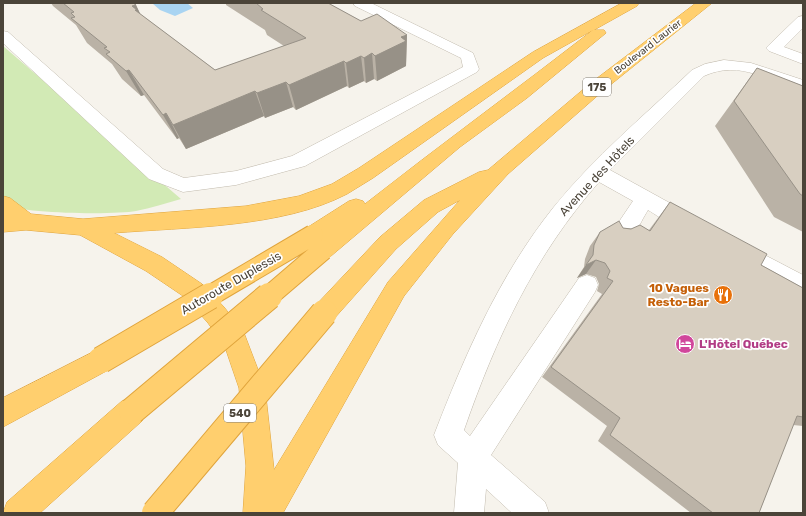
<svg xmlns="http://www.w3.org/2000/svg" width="806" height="516" font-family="Rubik,sans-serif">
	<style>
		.green { fill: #d2eab5 }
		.water { fill: #a9d4f2 }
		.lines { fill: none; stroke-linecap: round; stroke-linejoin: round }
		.minor-casing { stroke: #c2bbae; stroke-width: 1 }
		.highway-casing { stroke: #e0a43c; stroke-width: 1 }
		.minor { fill: #fff; fill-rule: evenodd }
		.highway { fill: #ffcf6e; fill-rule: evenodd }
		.highway-bridge-far1-casing { stroke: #e0a43c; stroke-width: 22; stroke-linecap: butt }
		.highway-bridge-casing { stroke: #e0a43c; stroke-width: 28; stroke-linecap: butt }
		.highway-bridge-far1 { stroke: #ffcf6e; stroke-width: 20 }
		.highway-bridge { stroke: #ffcf6e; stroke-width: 26 }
		.wall { fill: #bab2a6 }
		.shaded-wall { fill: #979187 }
		.building { fill: #d8cfc1; stroke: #979187 }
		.labels { text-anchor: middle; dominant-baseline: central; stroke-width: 3.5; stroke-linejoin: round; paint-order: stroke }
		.far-street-label { font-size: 10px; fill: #4b4439; stroke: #fff }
		.shield { fill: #fff; stroke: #817c74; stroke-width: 1 }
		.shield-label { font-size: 11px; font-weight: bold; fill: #4b4439 }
		.street-label { font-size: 12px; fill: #4b4439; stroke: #fff }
		.food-label { font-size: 12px; font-weight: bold; fill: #c56008; stroke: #fff; text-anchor: end }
		.hotel-label { font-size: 12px; font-weight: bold; fill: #b23c85; stroke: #fff; text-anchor: start }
	</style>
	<rect width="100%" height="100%" fill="#f6f3ec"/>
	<path class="green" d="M 3,46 L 181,199 C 166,203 151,208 136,211 C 115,215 20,214 3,204 Z"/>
	<path class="water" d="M 152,3 L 187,3 L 193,8 L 175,16 L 160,10 Z"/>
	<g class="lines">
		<g class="minor-casing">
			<path id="minor" d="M 353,3 L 371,3 L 473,53 L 479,69 L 477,72 L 305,166 L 236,185 L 183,192 L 149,179 L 3,43 L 3,31 L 8,32 L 163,169 L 184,178 L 236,171 L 292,156 L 463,67 L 461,58 L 355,6 Z
				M 803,16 L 803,28 L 784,47 L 803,54 L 803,64 L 769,51 L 766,48 L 769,45 L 798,17 Z
				M 724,60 L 751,63 L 797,78 L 803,80 L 803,91 C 768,82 741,59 704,76 L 610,170 L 697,218 L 700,224 L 697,230 C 681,235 662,218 648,210 C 639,224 632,247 613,241 L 610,235 L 633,201 L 599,182 C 534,256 496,338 464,430 L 470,436 L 579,278 L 587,275 L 595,278 L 598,285 L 595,292 L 491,455 L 545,502 L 549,513 L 512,513 L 486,489 L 484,513 L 454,513 L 458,463 L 438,445 L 434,435 C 465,355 499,276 553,208 C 594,157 645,115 692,70 L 705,64 Z
				M 736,240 L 803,275 L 803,296 L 728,255 L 725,249 L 728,243 Z"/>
		</g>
		<g class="highway-casing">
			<path id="highway" d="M 622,3 L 639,3 L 637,6 L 594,30 L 604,30 L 606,33 L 527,98 L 460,147 L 331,256 L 323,259 L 315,256 L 312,250 L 317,242 L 313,244 L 305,241 L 302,235 L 305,229 L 349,201 L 356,199 L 363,201 L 365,204 C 440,145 517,89 593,30 L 543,58 L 373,178 C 364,183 356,189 347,194 C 282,228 186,227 114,233 L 162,257 L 202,284 L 224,307 L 244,333 L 265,388 L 274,470 L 388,282 L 460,200 L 438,212 L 396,249 L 332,321 L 324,324 L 316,321 L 312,313 L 316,305 L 380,237 L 424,200 L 479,172 L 488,170 L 592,82 L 696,3 L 712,3 L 604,90 L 508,174 L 453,234 L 404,296 L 283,513 L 243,513 L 246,466 L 239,388 L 225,347 L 208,323 L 186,298 L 146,271 L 80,235 L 26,230 L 3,232 L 3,196 L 10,198 L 31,214 L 83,219 L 246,206 L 299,196 L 332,184 L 359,168 L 533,52 Z
				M 101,348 L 110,351 L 114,360 L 110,369 L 3,427 L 3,398 Z
				M 132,398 L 142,401 L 145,411 L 142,421 L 40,513 L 3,513 L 7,502 L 122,401 Z"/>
		</g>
		<use href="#minor" class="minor"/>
		<use href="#highway" class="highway"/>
		<g class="highway-bridge-far1-casing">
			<path id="highway-bridge-far1" d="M 208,297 L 313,235
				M 268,297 L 323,250"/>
		</g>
		<g class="highway-bridge-casing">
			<path id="highway-bridge" d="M 101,360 L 210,296
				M 132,411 L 269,296
				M 155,513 L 324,313"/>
		</g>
		<use href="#highway-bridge-far1" class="highway-bridge-far1"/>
		<use href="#highway-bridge" class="highway-bridge"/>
	</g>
	<path class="wall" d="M 51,3 L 133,3 L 136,5 L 140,14 L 215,70 L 284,46 L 267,35 L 265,30 L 226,5 L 226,3 L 328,3 L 361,21 L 407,35 L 406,66 L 377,81 L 374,79 L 366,83 L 364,81 L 349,88 L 347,86 L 296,110 L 293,107 L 265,118 L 264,116 L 186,149 L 179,138 L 177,139 L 144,95 L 141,96 L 122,79 L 112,64 L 87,43 L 76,25 L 53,6 Z
		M 757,68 L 803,86 L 803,232 L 774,217 L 715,126 Z
		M 670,202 L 761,265 L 803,288 L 803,426 L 793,425 L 759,513 L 691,513 L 598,441 L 607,426 L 542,377 L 602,294 L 597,291 L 599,284 L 596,277 L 586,274 L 577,278 L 584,267 L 585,259 L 590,246 L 600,232 L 623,228 L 649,230 Z"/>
	<path class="shaded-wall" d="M 136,5 L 148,30 L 132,6 Z
		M 407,35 L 406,66 L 377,81 L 375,56 L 401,37 Z
		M 372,53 L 374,79 L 366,83 L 364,58 Z
		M 361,56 L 364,81 L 349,88 L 346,63 Z
		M 344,61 L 347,86 L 296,110 L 289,85 Z
		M 129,70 L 144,95 L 141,96 L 126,71 Z
		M 286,82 L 293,107 L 265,118 L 257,93 Z
		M 255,91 L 264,116 L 186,149 L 173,125 Z
		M 166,113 L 179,138 L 177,139 L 163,115 Z
		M 596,260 L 586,274 L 577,278 L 586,265 Z"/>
	<path class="building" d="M 63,3 L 133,3 L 136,5 L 132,6 L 137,10 L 135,10 L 215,70 L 306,38 L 261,10 L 263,9 L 256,3 L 328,3 L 361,21 L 377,14 L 407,35 L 401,37 L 406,41 L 375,56 L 372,53 L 364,58 L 361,56 L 346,63 L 344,61 L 289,85 L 286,82 L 257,93 L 255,91 L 173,125 L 166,113 L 163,115 L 129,70 L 126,71 L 106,54 L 110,52 L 104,48 L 107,47 L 71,18 L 75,17 L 71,13 L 74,12 Z
		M 757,68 L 803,86 L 803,196 L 800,194 L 734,101 Z
		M 670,202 L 767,254 L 761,265 L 803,288 L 803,417 L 797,416 L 759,513 L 713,513 L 610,435 L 620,418 L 551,367 L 613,281 L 607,278 L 610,271 L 605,263 L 596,260 L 586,265 L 593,255 L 594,245 L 600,232 L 619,221 L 623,228 L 631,229 L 640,225 L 650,231 Z"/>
	<defs>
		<g id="restaurant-disc" transform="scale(1)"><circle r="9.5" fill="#e8710a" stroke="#fff"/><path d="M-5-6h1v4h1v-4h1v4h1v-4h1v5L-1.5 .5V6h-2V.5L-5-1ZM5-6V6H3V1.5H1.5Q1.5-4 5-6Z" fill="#fff"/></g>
		<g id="hotel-disc" transform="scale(1)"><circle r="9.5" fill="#d1479c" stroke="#fff"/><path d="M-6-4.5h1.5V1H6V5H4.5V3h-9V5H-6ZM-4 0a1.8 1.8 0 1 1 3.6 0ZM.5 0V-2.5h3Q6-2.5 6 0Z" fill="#fff"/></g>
	</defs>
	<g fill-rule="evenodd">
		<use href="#restaurant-disc" x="723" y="295"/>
		<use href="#hotel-disc" x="685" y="344"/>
	</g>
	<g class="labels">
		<g class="far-street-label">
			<text transform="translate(648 47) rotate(-38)">Boulevard Laurier</text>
		</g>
		<g class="shield">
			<rect x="583" y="78" width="28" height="18" rx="3"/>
			<rect x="224" y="404" width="32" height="18" rx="3"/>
		</g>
		<g class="shield-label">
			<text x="597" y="87">175</text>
			<text x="240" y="413">540</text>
		</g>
		<g class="street-label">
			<text transform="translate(597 176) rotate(-47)">Avenue des Hôtels</text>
			<text transform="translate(231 283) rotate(-30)">Autoroute Duplessis</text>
		</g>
		<g class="food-label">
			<text x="709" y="288">10 Vagues<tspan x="709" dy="14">Resto-Bar</tspan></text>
		</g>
		<g class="hotel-label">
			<text x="699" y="344">L'Hôtel Québec</text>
		</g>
	</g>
	<rect width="806" height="516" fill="none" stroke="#4b4439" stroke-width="8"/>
</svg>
